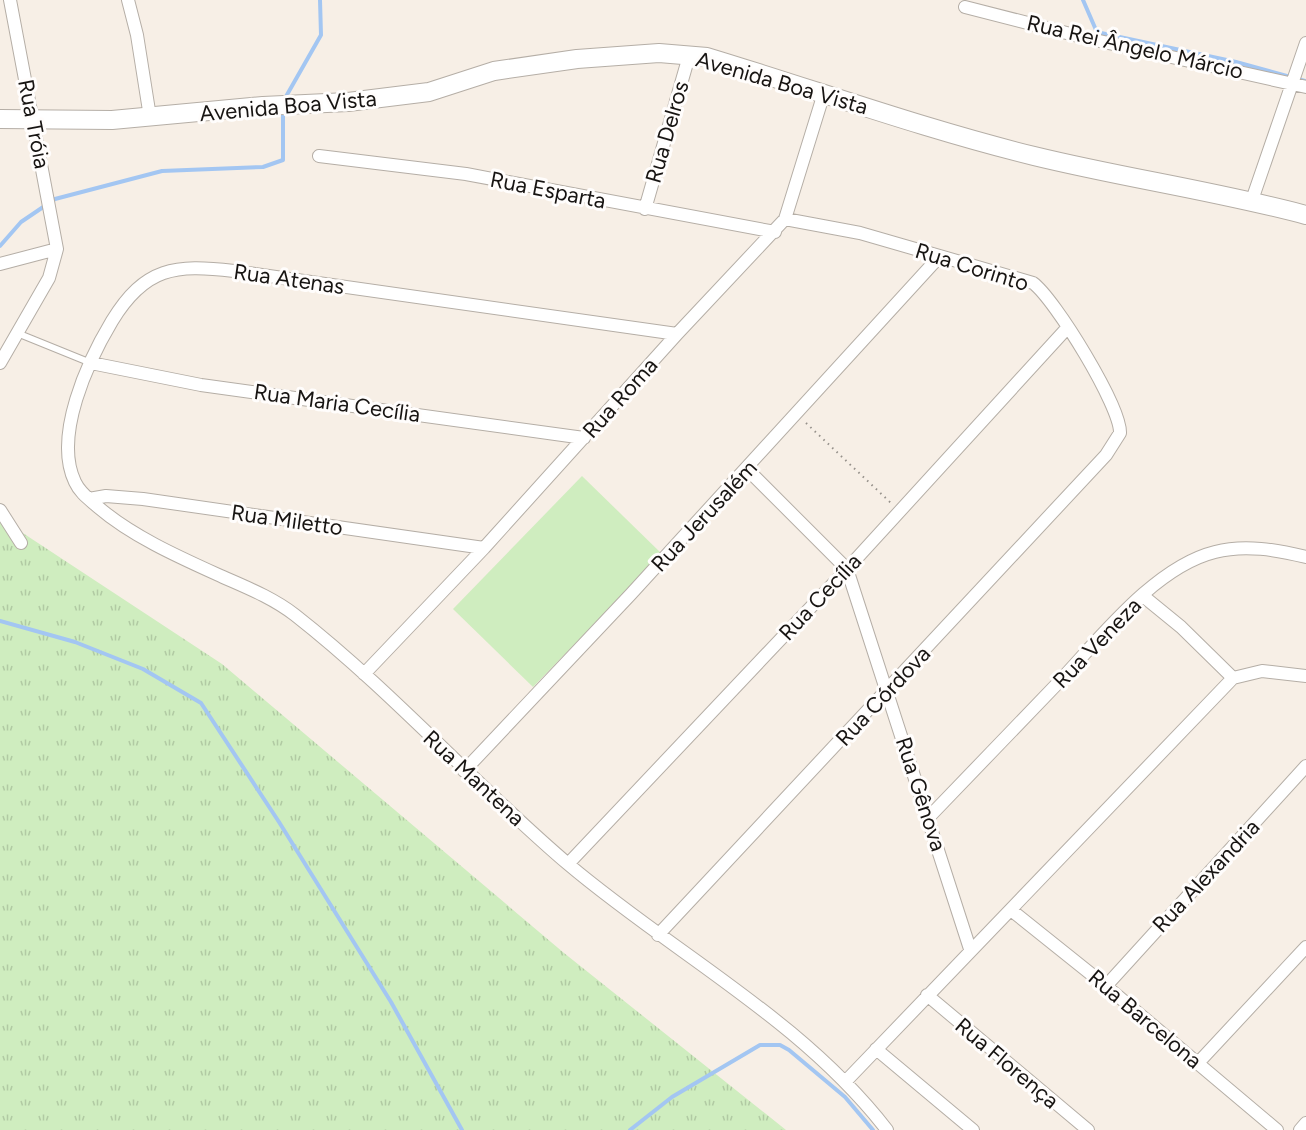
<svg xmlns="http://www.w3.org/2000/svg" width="1306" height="1130" font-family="Figtree,sans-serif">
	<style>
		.grass { fill: url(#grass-tufts) }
		.garden { fill: #cfedbf }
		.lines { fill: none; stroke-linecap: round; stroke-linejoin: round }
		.stream { stroke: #a3c6f2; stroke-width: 4 }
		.lane-casing { stroke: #b5aea6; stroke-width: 8 }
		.street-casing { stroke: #b5aea6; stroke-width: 14 }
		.secondary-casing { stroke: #b5aea6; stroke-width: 20 }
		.path { stroke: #95908a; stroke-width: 2; stroke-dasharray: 1.5 4.5; stroke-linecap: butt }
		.lane { stroke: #fff; stroke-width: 6 }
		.street { stroke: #fff; stroke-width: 12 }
		.secondary { stroke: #fff; stroke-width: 18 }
		.labels { text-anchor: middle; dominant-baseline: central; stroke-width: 6; stroke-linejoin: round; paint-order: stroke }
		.street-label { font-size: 22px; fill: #171412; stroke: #fffdfc }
	</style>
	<defs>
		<pattern id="grass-tufts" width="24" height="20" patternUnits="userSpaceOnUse" patternTransform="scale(1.5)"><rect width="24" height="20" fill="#cfedbf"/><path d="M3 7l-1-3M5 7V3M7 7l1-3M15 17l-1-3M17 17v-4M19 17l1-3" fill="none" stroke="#b1caa3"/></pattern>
	</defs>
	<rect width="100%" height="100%" fill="#f7efe6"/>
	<path class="grass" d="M 0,518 L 222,664 L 564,953 L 786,1130 L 0,1130 Z"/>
	<path class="garden" d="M 582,476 L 662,554 L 533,687 L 453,609 Z"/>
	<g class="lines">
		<path class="stream" d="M 1083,0 L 1096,30 L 1101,33 L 1236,62 L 1305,81
			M 284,100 L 321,35 L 320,0
			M 0,246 L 21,222 L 55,199 L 162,171 L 263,167 L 283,160 L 283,110
			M 0,621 L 75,642 L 143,669 L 201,703 L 279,822 L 391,1002 L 462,1130
			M 630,1130 L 672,1097 L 760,1045 L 780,1045 L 789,1050 L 845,1097 L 873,1130"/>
		<g class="lane-casing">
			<path id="lane" d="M 17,333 L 91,363"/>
		</g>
		<g class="street-casing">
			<path id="street" d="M 128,0 L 137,35 L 150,117
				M 965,7 L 1086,38 L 1306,87
				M 319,156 L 466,174 L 775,232
				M 1252,200 L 1306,43
				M 645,209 L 689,56
				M 0,264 L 57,249
				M 677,334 L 234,271 C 175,264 145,267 112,321 C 88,361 53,436 75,482 C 80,493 89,499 98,507 C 133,537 181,558 223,577 C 248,588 273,598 295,615 C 392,691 474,784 568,864 C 673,953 801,1019 887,1130
				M 0,363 L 49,278 L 57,249 L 10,0
				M 91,363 L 201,385 L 584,438
				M 747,469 L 847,569 L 970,949
				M 89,499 L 106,496 L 143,499 L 484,548
				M 0,510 L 21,543
				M 1143,596 L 1181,627 L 1233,678
				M 364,674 L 484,548 L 677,334 L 785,219 L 824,93
				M 464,771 L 631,594 L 939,257
				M 929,817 C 971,773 1014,729 1056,685 C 1098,641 1154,567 1215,552 C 1245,544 1277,550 1306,557
				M 568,864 L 847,569 L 1068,327
				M 1011,910 L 1106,986 L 1277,1130
				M 658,935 L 1106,455 L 1120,433 C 1121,407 1055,299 1033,283 L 860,233 L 785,219
				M 1106,986 L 1306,766
				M 927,995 L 1088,1130
				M 876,1049 L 973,1130
				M 1198,1063 L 1306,947
				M 846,1081 L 1233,678 L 1262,671 L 1306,676
				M 1300,1130 L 1306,1123"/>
		</g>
		<g class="secondary-casing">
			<path id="secondary" d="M 0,119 L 112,120 L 263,106 L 348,102 L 429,92 L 494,71 L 577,59 L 659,53 L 707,57 C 816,90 924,129 1034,156 C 1124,178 1216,191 1306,215"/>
		</g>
		<path class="path" d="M 806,423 L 891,503"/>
		<use href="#lane" class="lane"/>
		<use href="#street" class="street"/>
		<use href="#secondary" class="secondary"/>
	</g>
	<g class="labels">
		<g class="street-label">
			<text transform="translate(1135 47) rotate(13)">Rua Rei Ângelo Márcio</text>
			<text transform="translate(782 83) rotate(16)">Avenida Boa Vista</text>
			<text transform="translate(288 106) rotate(-5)">Avenida Boa Vista</text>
			<text transform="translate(34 124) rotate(79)">Rua Tróia</text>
			<text transform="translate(667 132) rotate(-74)">Rua Delros</text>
			<text transform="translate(548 190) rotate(11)">Rua Esparta</text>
			<text transform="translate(972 267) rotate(17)">Rua Corinto</text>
			<text transform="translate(289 279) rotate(8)">Rua Atenas</text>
			<text transform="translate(620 398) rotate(-48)">Rua Roma</text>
			<text transform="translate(337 403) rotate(8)">Rua Maria Cecília</text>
			<text transform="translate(704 516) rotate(-47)">Rua Jerusalém</text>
			<text transform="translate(287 520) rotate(8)">Rua Miletto</text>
			<text transform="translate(820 597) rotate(-47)">Rua Cecília</text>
			<text transform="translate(1097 643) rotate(-46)">Rua Veneza</text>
			<text transform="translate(883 696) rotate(-47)">Rua Córdova</text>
			<text transform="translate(474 778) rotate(43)">Rua Mantena</text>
			<text transform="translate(921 794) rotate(72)">Rua Gênova</text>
			<text transform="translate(1206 876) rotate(-47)">Rua Alexandria</text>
			<text transform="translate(1145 1019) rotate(40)">Rua Barcelona</text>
			<text transform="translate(1007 1063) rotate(40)">Rua Florença</text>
		</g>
	</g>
</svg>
